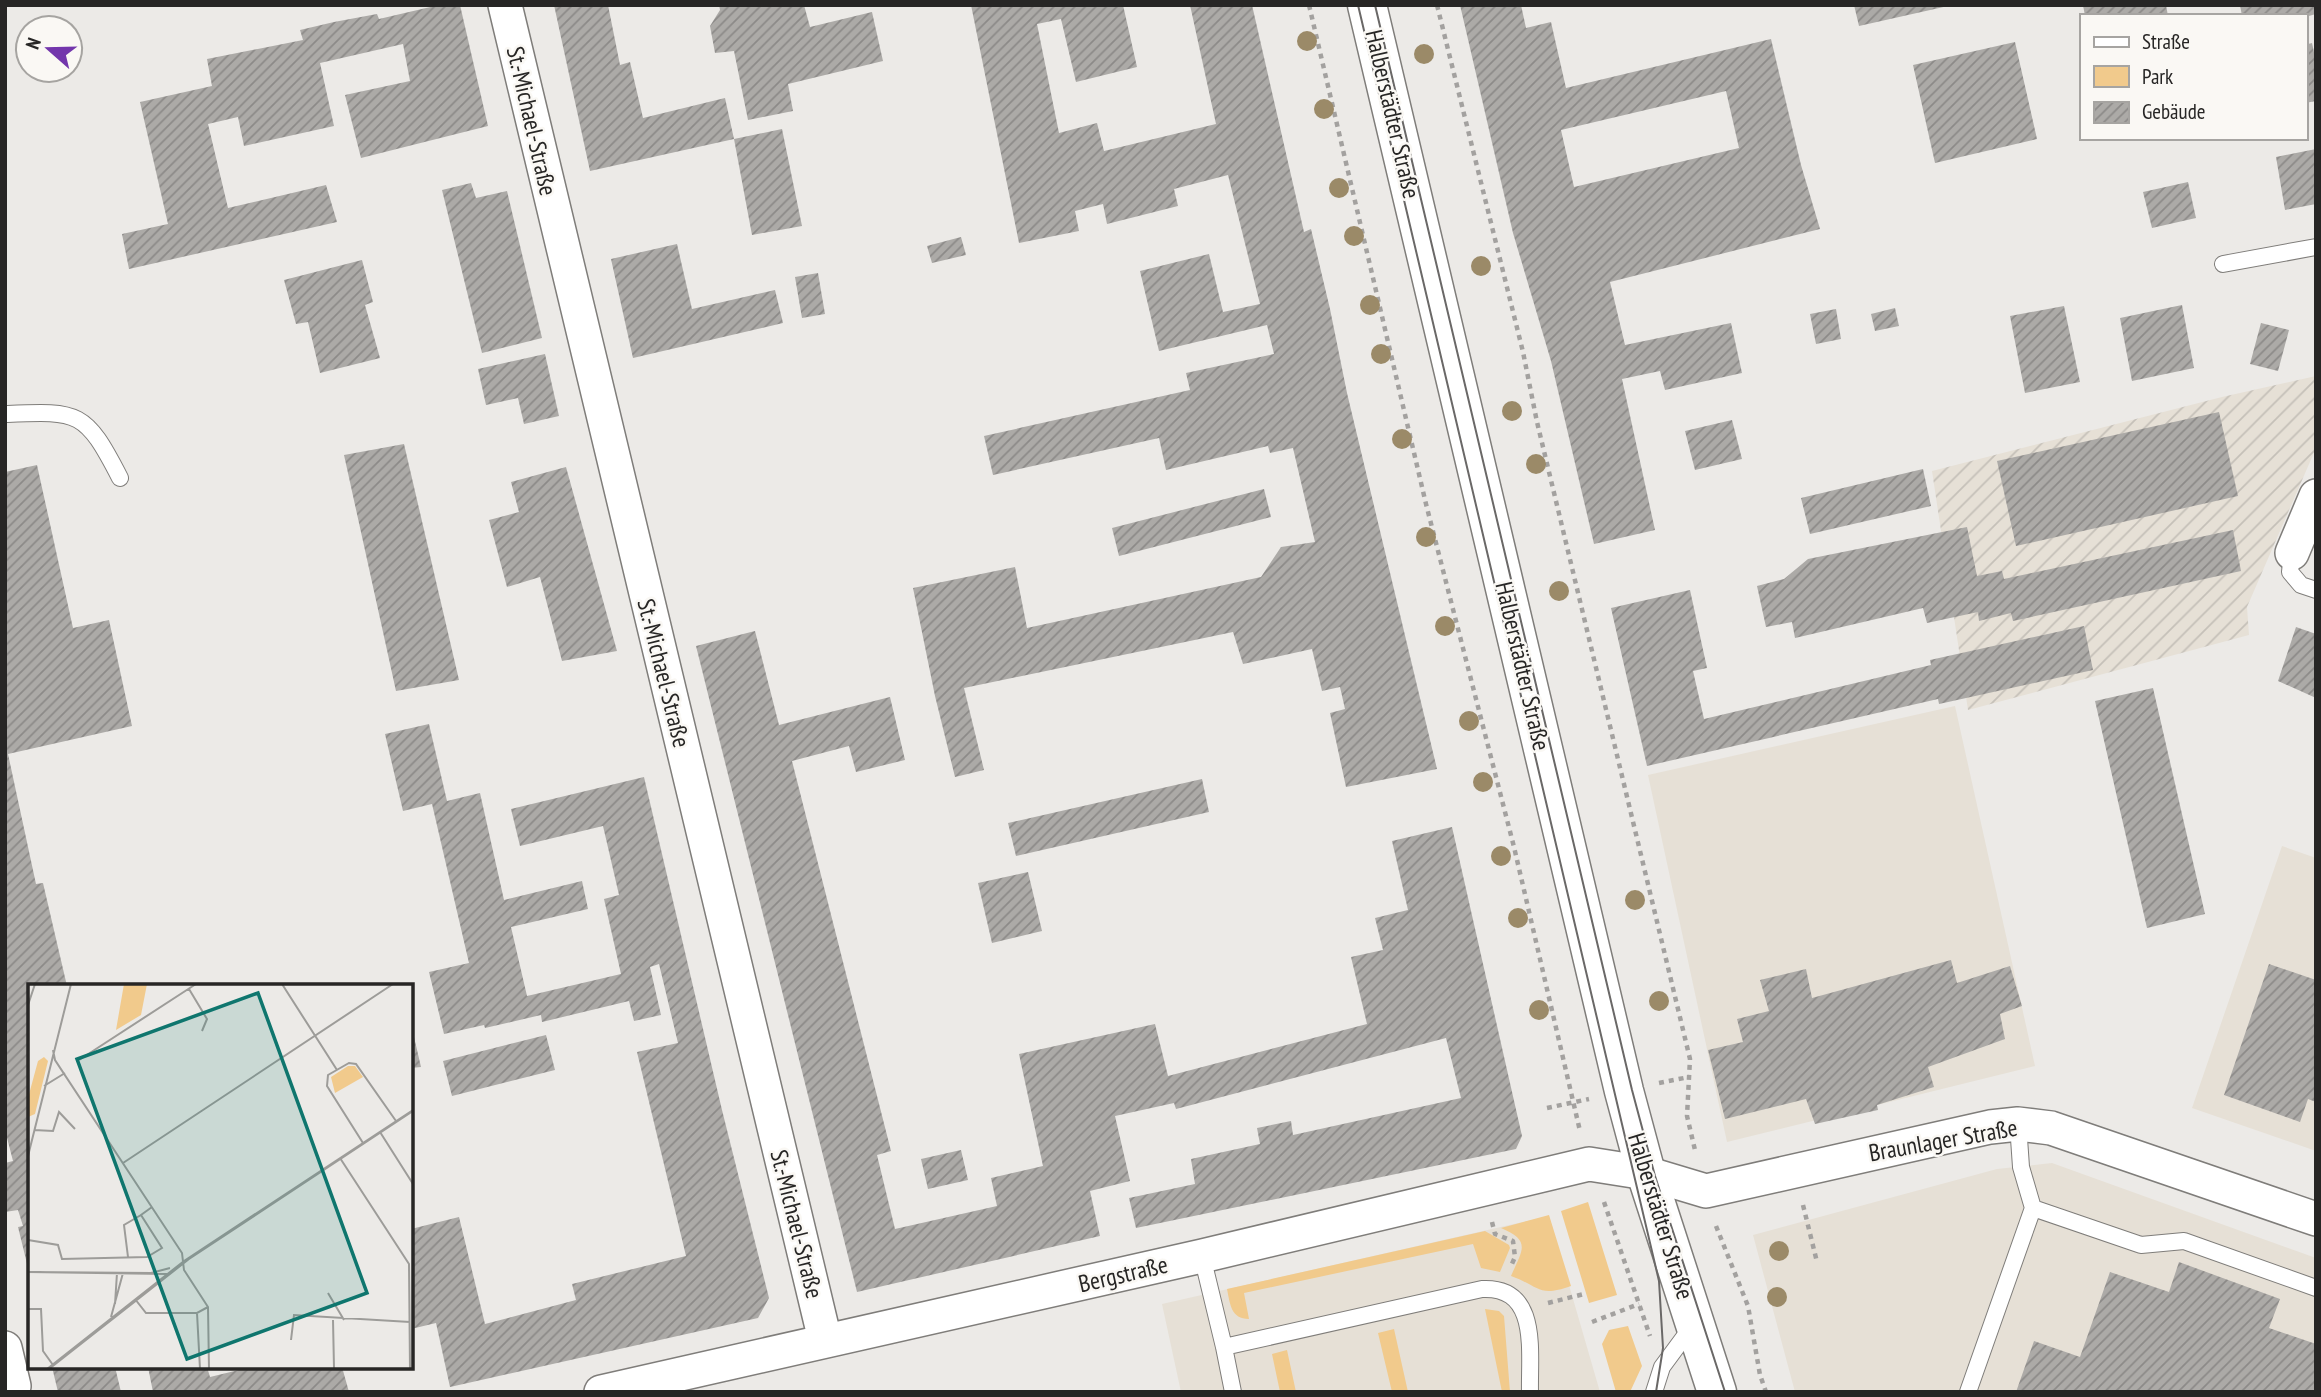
<svg xmlns="http://www.w3.org/2000/svg" width="2321" height="1397" font-family="'PT Sans Narrow',sans-serif">
	<style>
		.built { fill: #e6e0d6 }
		.industrial { fill: url(#industrial-furrows) }
		.green { fill: #f1ca8c }
		.building { fill: url(#building-hatch); fill-rule: evenodd }
		.lines { fill: none; stroke-linecap: round; stroke-linejoin: round }
		.service-casing { stroke: #7f7d7a; stroke-width: 18 }
		.minor-casing { stroke: #7f7d7a; stroke-width: 36 }
		.tertiary-casing { stroke: #7f7d7a; stroke-width: 41 }
		.path { stroke: #a3a19f; stroke-width: 4.5; stroke-dasharray: 5 5; stroke-linecap: butt }
		.service { stroke: #fff; stroke-width: 16 }
		.minor { stroke: #fff; stroke-width: 33 }
		.tertiary { stroke: #fff; stroke-width: 38 }
		.tram { stroke: #6a6867; stroke-width: 2 }
		.tree { fill: #9b8a68 }
		.labels { text-anchor: middle; dominant-baseline: central; stroke-width: 5; stroke-linejoin: round; paint-order: stroke }
		.street-label { font-size: 24px; fill: #272625; stroke: #faf8f4 }
		.inset-road { fill: none; stroke: #9d9c99; stroke-width: 2 }
		.view { fill: #0f766e; fill-opacity: 0.15; stroke: #0f766e; stroke-width: 3.5 }
		.inset-edge { fill: none; stroke: #272625; stroke-width: 3.5 }
	</style>
	<defs>
		<pattern id="industrial-furrows" width="10" height="10" patternUnits="userSpaceOnUse" patternTransform="scale(1.75)"><rect width="10" height="10" fill="#e6e0d6"/><path d="M-1 1l2-2M0 10L10 0M9 11l2-2" fill="none" stroke="#c5c0b8"/></pattern>
		<pattern id="building-hatch" width="6" height="6" patternUnits="userSpaceOnUse" patternTransform="scale(1.75)"><rect width="6" height="6" fill="#acaaa7"/><path d="M-1 1l2-2M0 6l6-6M5 7l2-2" fill="none" stroke="#8c8a88"/></pattern>
	</defs>
	<rect width="100%" height="100%" fill="#eceae7"/>
	<path class="built" d="M 1955,706 L 2035,1066 L 1727,1142 L 1648,775 Z
		M 2282,846 L 2316,858 L 2316,1151 L 2192,1108 Z
		M 2052,1163 L 2316,1258 L 2316,1392 L 1795,1392 L 1753,1235 L 1997,1169 Z
		M 1549,1216 L 1600,1392 L 1181,1392 L 1162,1304 Z"/>
	<path class="industrial" d="M 2316,376 L 2316,448 L 2247,607 L 2249,635 L 1968,710 L 1932,471 L 2222,397 Z"/>
	<path class="green" d="M 1588,1202 L 1617,1295 L 1589,1303 L 1561,1211 Z
		M 1549,1215 L 1571,1286 C 1538,1298 1539,1286 1511,1276 C 1522,1250 1532,1241 1501,1228 Z
		M 1485,1231 L 1509,1245 L 1510,1248 L 1500,1272 L 1481,1268 L 1473,1244 L 1244,1293 L 1249,1319 C 1231,1319 1230,1304 1227,1289 Z
		M 1485,1309 L 1499,1311 L 1504,1316 L 1510,1392 L 1502,1392 Z
		M 1628,1326 L 1642,1366 L 1630,1392 L 1616,1392 L 1602,1344 L 1609,1330 Z
		M 1394,1329 L 1408,1392 L 1392,1392 L 1378,1333 Z
		M 1287,1350 L 1296,1392 L 1280,1392 L 1272,1354 Z"/>
	<path class="building" d="M 439,5 L 460,5 L 488,126 L 361,158 L 345,95 L 410,81 L 403,44 L 320,63 L 334,126 L 244,146 L 238,117 L 208,124 L 228,208 L 326,185 L 337,222 L 129,269 L 122,234 L 168,224 L 140,102 L 212,86 L 207,59 L 303,40 L 300,30 L 334,22 L 377,14 L 379,19 Z
		M 554,5 L 608,5 L 620,65 L 630,62 L 643,118 L 725,98 L 734,139 L 590,171 Z
		M 719,5 L 804,5 L 810,27 L 872,12 L 883,61 L 788,84 L 793,111 L 748,120 L 734,51 L 715,53 L 710,26 L 720,10 Z
		M 971,5 L 1123,5 L 1137,67 L 1076,82 L 1061,19 L 1037,24 L 1059,133 L 1097,123 L 1104,151 L 1216,124 L 1190,5 L 1252,5 L 1304,232 L 1311,229 L 1330,309 L 1347,393 L 1437,769 L 1346,787 L 1330,713 L 1345,709 L 1340,687 L 1322,691 L 1312,649 L 1243,664 L 1233,632 L 964,688 L 984,770 L 955,777 L 935,696 L 913,588 L 1015,567 L 1027,628 L 1261,577 L 1281,547 L 1315,542 L 1293,448 L 1270,453 L 1268,446 L 1166,470 L 1159,438 L 993,475 L 984,436 L 1190,390 L 1186,373 L 1274,354 L 1267,325 L 1159,351 L 1140,271 L 1209,254 L 1223,312 L 1260,304 L 1228,175 L 1174,189 L 1178,206 L 1107,224 L 1103,204 L 1075,211 L 1079,231 L 1019,243 Z
		M 1460,5 L 1521,5 L 1526,28 L 1551,22 L 1566,88 L 1771,39 L 1801,165 L 1820,229 L 1610,282 L 1625,345 L 1731,323 L 1742,373 L 1665,390 L 1660,371 L 1622,379 L 1655,530 L 1594,544 L 1551,361 L 1513,233 ZM 1726,91 L 1739,148 L 1574,187 L 1561,130 Z
		M 1854,5 L 1948,5 L 1948,6 L 1859,26 Z
		M 2083,5 L 2166,5 L 2168,16 L 2085,16 Z
		M 2240,5 L 2316,5 L 2316,14 L 2305,17 L 2242,16 Z
		M 2015,42 L 2037,139 L 1935,163 L 1913,65 Z
		M 2312,43 L 2316,61 L 2316,101 L 2305,103 L 2305,45 Z
		M 782,129 L 802,226 L 752,235 L 734,139 Z
		M 2316,149 L 2316,204 L 2285,210 L 2276,157 Z
		M 2188,182 L 2196,218 L 2152,228 L 2143,192 Z
		M 471,183 L 476,198 L 507,191 L 542,338 L 482,353 L 442,190 Z
		M 961,237 L 966,255 L 932,263 L 927,246 Z
		M 677,244 L 692,309 L 775,290 L 783,323 L 633,358 L 611,259 Z
		M 362,260 L 373,302 L 365,305 L 380,358 L 320,373 L 308,322 L 296,324 L 284,280 Z
		M 818,273 L 825,314 L 802,318 L 795,277 Z
		M 2182,305 L 2194,368 L 2132,381 L 2120,318 Z
		M 2064,306 L 2080,382 L 2025,393 L 2010,316 Z
		M 1895,308 L 1899,326 L 1875,331 L 1871,314 Z
		M 1836,309 L 1841,339 L 1816,344 L 1810,314 Z
		M 2261,323 L 2289,330 L 2278,371 L 2250,364 Z
		M 545,354 L 559,416 L 524,424 L 518,398 L 486,405 L 478,369 Z
		M 2219,412 L 2238,496 L 2016,546 L 1997,461 Z
		M 1732,420 L 1742,459 L 1695,470 L 1685,431 Z
		M 404,444 L 459,680 L 396,691 L 344,455 Z
		M 37,465 L 73,628 L 109,620 L 132,726 L 8,754 L 36,884 L 43,883 L 67,986 L 30,986 L 29,1272 L 18,1227 L 23,1226 L 18,1210 L 5,1212 L 5,1163 L 13,1161 L 5,1130 L 5,472 Z
		M 566,467 L 617,651 L 562,661 L 540,577 L 507,587 L 489,520 L 519,512 L 511,482 Z
		M 1923,469 L 1931,506 L 1810,534 L 1801,498 Z
		M 1264,489 L 1271,517 L 1119,556 L 1112,528 Z
		M 1967,527 L 1977,576 L 2002,571 L 2004,579 L 2233,530 L 2241,571 L 2013,621 L 2011,613 L 1979,621 L 1978,612 L 1927,623 L 1923,608 L 1795,638 L 1792,622 L 1766,627 L 1757,586 L 1784,579 L 1808,559 Z
		M 1690,590 L 1707,668 L 1693,671 L 1704,719 L 1931,665 L 1930,660 L 2084,626 L 2093,670 L 1939,704 L 1938,699 L 1647,766 L 1611,608 Z
		M 2296,627 L 2316,634 L 2316,698 L 2278,681 Z
		M 755,631 L 779,725 L 890,697 L 905,760 L 856,772 L 849,746 L 792,761 L 891,1151 L 877,1155 L 895,1229 L 997,1206 L 991,1178 L 1043,1166 L 1019,1054 L 1155,1024 L 1168,1076 L 1367,1024 L 1351,957 L 1383,950 L 1375,918 L 1408,910 L 1392,841 L 1452,827 L 1522,1136 L 1516,1149 L 1136,1228 L 1129,1198 L 1195,1184 L 1191,1159 L 1260,1144 L 1257,1128 L 1291,1121 L 1293,1135 L 1461,1098 L 1446,1038 L 1176,1109 L 1174,1103 L 1115,1116 L 1130,1181 L 1090,1191 L 1100,1236 L 857,1292 L 696,646 Z
		M 2153,688 L 2205,914 L 2147,928 L 2095,701 Z
		M 429,724 L 447,801 L 480,793 L 504,900 L 582,881 L 588,909 L 511,927 L 527,996 L 621,974 L 604,899 L 619,895 L 603,826 L 520,846 L 511,809 L 644,777 L 722,1110 L 769,1298 L 758,1318 L 450,1387 L 436,1323 L 411,1329 L 411,1229 L 459,1217 L 485,1324 L 576,1300 L 572,1284 L 686,1256 L 637,1052 L 678,1043 L 659,964 L 650,967 L 661,1015 L 634,1021 L 629,1001 L 542,1022 L 541,1015 L 485,1028 L 484,1025 L 444,1034 L 429,972 L 469,963 L 432,804 L 403,811 L 385,734 Z
		M 1202,779 L 1209,812 L 1016,856 L 1008,823 Z
		M 1028,872 L 1042,931 L 992,943 L 978,883 Z
		M 1951,960 L 1957,983 L 2010,966 L 2022,1006 L 2000,1014 L 2005,1039 L 1928,1067 L 1934,1087 L 1877,1105 L 1878,1110 L 1815,1124 L 1806,1099 L 1725,1119 L 1708,1050 L 1743,1042 L 1737,1019 L 1769,1011 L 1760,980 L 1806,969 L 1812,998 Z
		M 2269,964 L 2316,980 L 2316,1102 L 2308,1099 L 2300,1122 L 2224,1095 Z
		M 411,1024 L 421,1067 L 411,1068 Z
		M 546,1035 L 555,1070 L 452,1096 L 443,1061 Z
		M 961,1150 L 968,1180 L 928,1189 L 921,1159 Z
		M 2179,1262 L 2280,1299 L 2269,1328 L 2316,1344 L 2316,1392 L 2016,1392 L 2034,1341 L 2080,1357 L 2110,1272 L 2169,1292 Z
		M 52,1367 L 115,1367 L 121,1392 L 58,1392 Z
		M 148,1367 L 207,1367 L 210,1377 L 251,1367 L 342,1367 L 349,1392 L 153,1392 Z"/>
	<g class="lines">
		<g class="service-casing">
			<path id="service" d="M 2223,264 L 2316,247
				M 5,414 C 79,411 85,410 120,478
				M 2292,553 L 2290,572 L 2301,585 L 2316,590
				M 2033,1208 L 2141,1245 L 2184,1241 L 2316,1288
				M 1202,1256 L 1224,1347 L 1482,1289 C 1540,1286 1529,1352 1530,1392
				M 1224,1347 L 1233,1392
				M 1654,1392 L 1662,1367 L 1693,1325
				M 1968,1392 L 2033,1208 L 2021,1167 L 2018,1124"/>
		</g>
		<g class="minor-casing">
			<path id="minor" d="M 505,5 L 825,1340
				M 2292,553 L 2316,496
				M 5,1348 L 14,1386
				M 601,1392 L 1202,1256 L 1589,1164 L 1646,1173 L 1706,1191 L 1990,1127 L 2018,1124 L 2051,1128 L 2316,1219"/>
		</g>
		<g class="tertiary-casing">
			<path id="tertiary" d="M 1367,5 L 1624,1091 L 1646,1173 L 1717,1392"/>
		</g>
		<path class="path" d="M 1309,5 L 1426,504 L 1514,847 L 1580,1131
			M 1437,5 L 1523,352 L 1537,422 L 1690,1059 L 1687,1116 L 1695,1150
			M 1659,1083 L 1689,1077
			M 1547,1108 L 1589,1099
			M 1604,1202 L 1650,1336
			M 1803,1205 L 1817,1262
			M 1492,1222 L 1495,1234 L 1513,1241 L 1515,1257 L 1511,1266
			M 1716,1226 L 1748,1306 L 1760,1375 L 1766,1392
			M 1548,1303 L 1584,1294
			M 1592,1322 L 1639,1304"/>
		<use href="#service" class="service"/>
		<use href="#minor" class="minor"/>
		<use href="#tertiary" class="tertiary"/>
		<path class="tram" d="M 1358,5 L 1659,1281 L 1663,1348 L 1656,1392
			M 1375,5 L 1632,1090 L 1655,1176 L 1725,1392"/>
	</g>
	<g class="tree">
		<circle cx="1307" cy="41" r="10"/>
		<circle cx="1424" cy="54" r="10"/>
		<circle cx="1324" cy="109" r="10"/>
		<circle cx="1339" cy="188" r="10"/>
		<circle cx="1354" cy="236" r="10"/>
		<circle cx="1481" cy="266" r="10"/>
		<circle cx="1370" cy="305" r="10"/>
		<circle cx="1381" cy="354" r="10"/>
		<circle cx="1512" cy="411" r="10"/>
		<circle cx="1402" cy="439" r="10"/>
		<circle cx="1536" cy="464" r="10"/>
		<circle cx="1426" cy="537" r="10"/>
		<circle cx="1559" cy="591" r="10"/>
		<circle cx="1445" cy="626" r="10"/>
		<circle cx="1469" cy="721" r="10"/>
		<circle cx="1483" cy="782" r="10"/>
		<circle cx="1501" cy="856" r="10"/>
		<circle cx="1635" cy="900" r="10"/>
		<circle cx="1518" cy="918" r="10"/>
		<circle cx="1659" cy="1001" r="10"/>
		<circle cx="1539" cy="1010" r="10"/>
		<circle cx="1779" cy="1251" r="10"/>
		<circle cx="1777" cy="1297" r="10"/>
	</g>
	<g class="labels">
		<g class="street-label">
			<text transform="translate(1393 114) rotate(77)">Halberstädter Straße</text>
			<text transform="translate(532 121) rotate(77)">St.-Michael-Straße</text>
			<text transform="translate(1523 666) rotate(77)">Halberstädter Straße</text>
			<text transform="translate(664 673) rotate(76)">St.-Michael-Straße</text>
			<text transform="translate(1943 1140) rotate(-10)">Braunlager Straße</text>
			<text transform="translate(1661 1216) rotate(73)">Halberstädter Straße</text>
			<text transform="translate(797 1224) rotate(76)">St.-Michael-Straße</text>
			<text transform="translate(1123 1274) rotate(-13)">Bergstraße</text>
		</g>
	</g>
	<g transform="translate(28 984)">
		<rect width="385" height="385" fill="#eceae7"/>
		<path d="M 96,0 L 119,0 L 113,31 L 88,46 ZM 16,73 L 20,77 L 7,130 L 0,133 L 0,114 L 10,77 ZM 320,82 L 327,82 L 335,93 L 307,109 L 303,93 Z" fill="#f1ca8c"/>
		<path class="inset-road" d="M 254,0 L 309,86M 161,5 L 179,35 L 174,47M 0,21 L 7,0M 25,66 L 27,76 L 154,269 L 156,286 L 180,323 L 181,385M 51,76 L 168,0M 16,102 L 37,89M 6,146 L 25,147 L 31,128 L 47,145M 352,148 L 385,200M 335,159 L 299,102 L 300,91 L 321,79 L 328,80 L 368,137M 0,172 L 43,0M 312,174 L 381,280 L 382,385M 95,179 L 365,0M 0,256 L 30,261 L 34,275 L 119,273 L 134,264 L 113,231 L 124,223M 100,273 L 96,241 L 113,231M 0,288 L 139,290M 0,288 L 123,289 L 142,284M 300,309 L 316,336M 107,315 L 118,329 L 169,329 L 180,323M 87,320 L 89,289M 0,325 L 13,325 L 15,367 L 25,381M 169,329 L 172,385M 83,333 L 95,289M 305,336 L 306,384M 263,356 L 266,331 L 382,338M 19,385 L 156,277 L 385,126M 21,385 L 161,275 L 385,127"/>
		<path class="view" d="M 230,9 L 339,309 L 159,375 L 49,75 Z"/>
		<rect width="385" height="385" class="inset-edge"/>
	</g>
	<rect width="2321" height="1397" fill="none" stroke="#272625" stroke-width="14"/>
	<rect x="2080" y="14" width="228" height="126" fill="#faf8f4" stroke="#a6a4a1" stroke-width="2"/>
	<rect x="2094" y="37" width="35" height="10" fill="#ffffff" stroke="#a6a4a1" stroke-width="2"/>
	<text x="2142" y="49" font-size="21" fill="#272625">Straße</text>
	<rect x="2094" y="66" width="35" height="21" fill="#f1ca8c" stroke="#a6a4a1" stroke-width="2"/>
	<text x="2142" y="84" font-size="21" fill="#272625">Park</text>
	<rect x="2094" y="102" width="35" height="21" fill="url(#building-hatch)" stroke="#a6a4a1" stroke-width="2"/>
	<text x="2142" y="119" font-size="21" fill="#272625">Gebäude</text>
	<g transform="translate(49 49) rotate(290)"><circle r="33" fill="#faf8f4" stroke="#a6a4a1" stroke-width="2"/>
	<path d="M0-5L12 26L0 18L-12 26Z" fill="#7336ac"/>
	<text y="-10" font-size="19" font-weight="bold" text-anchor="middle" fill="#272625">N</text>
	</g>
</svg>
